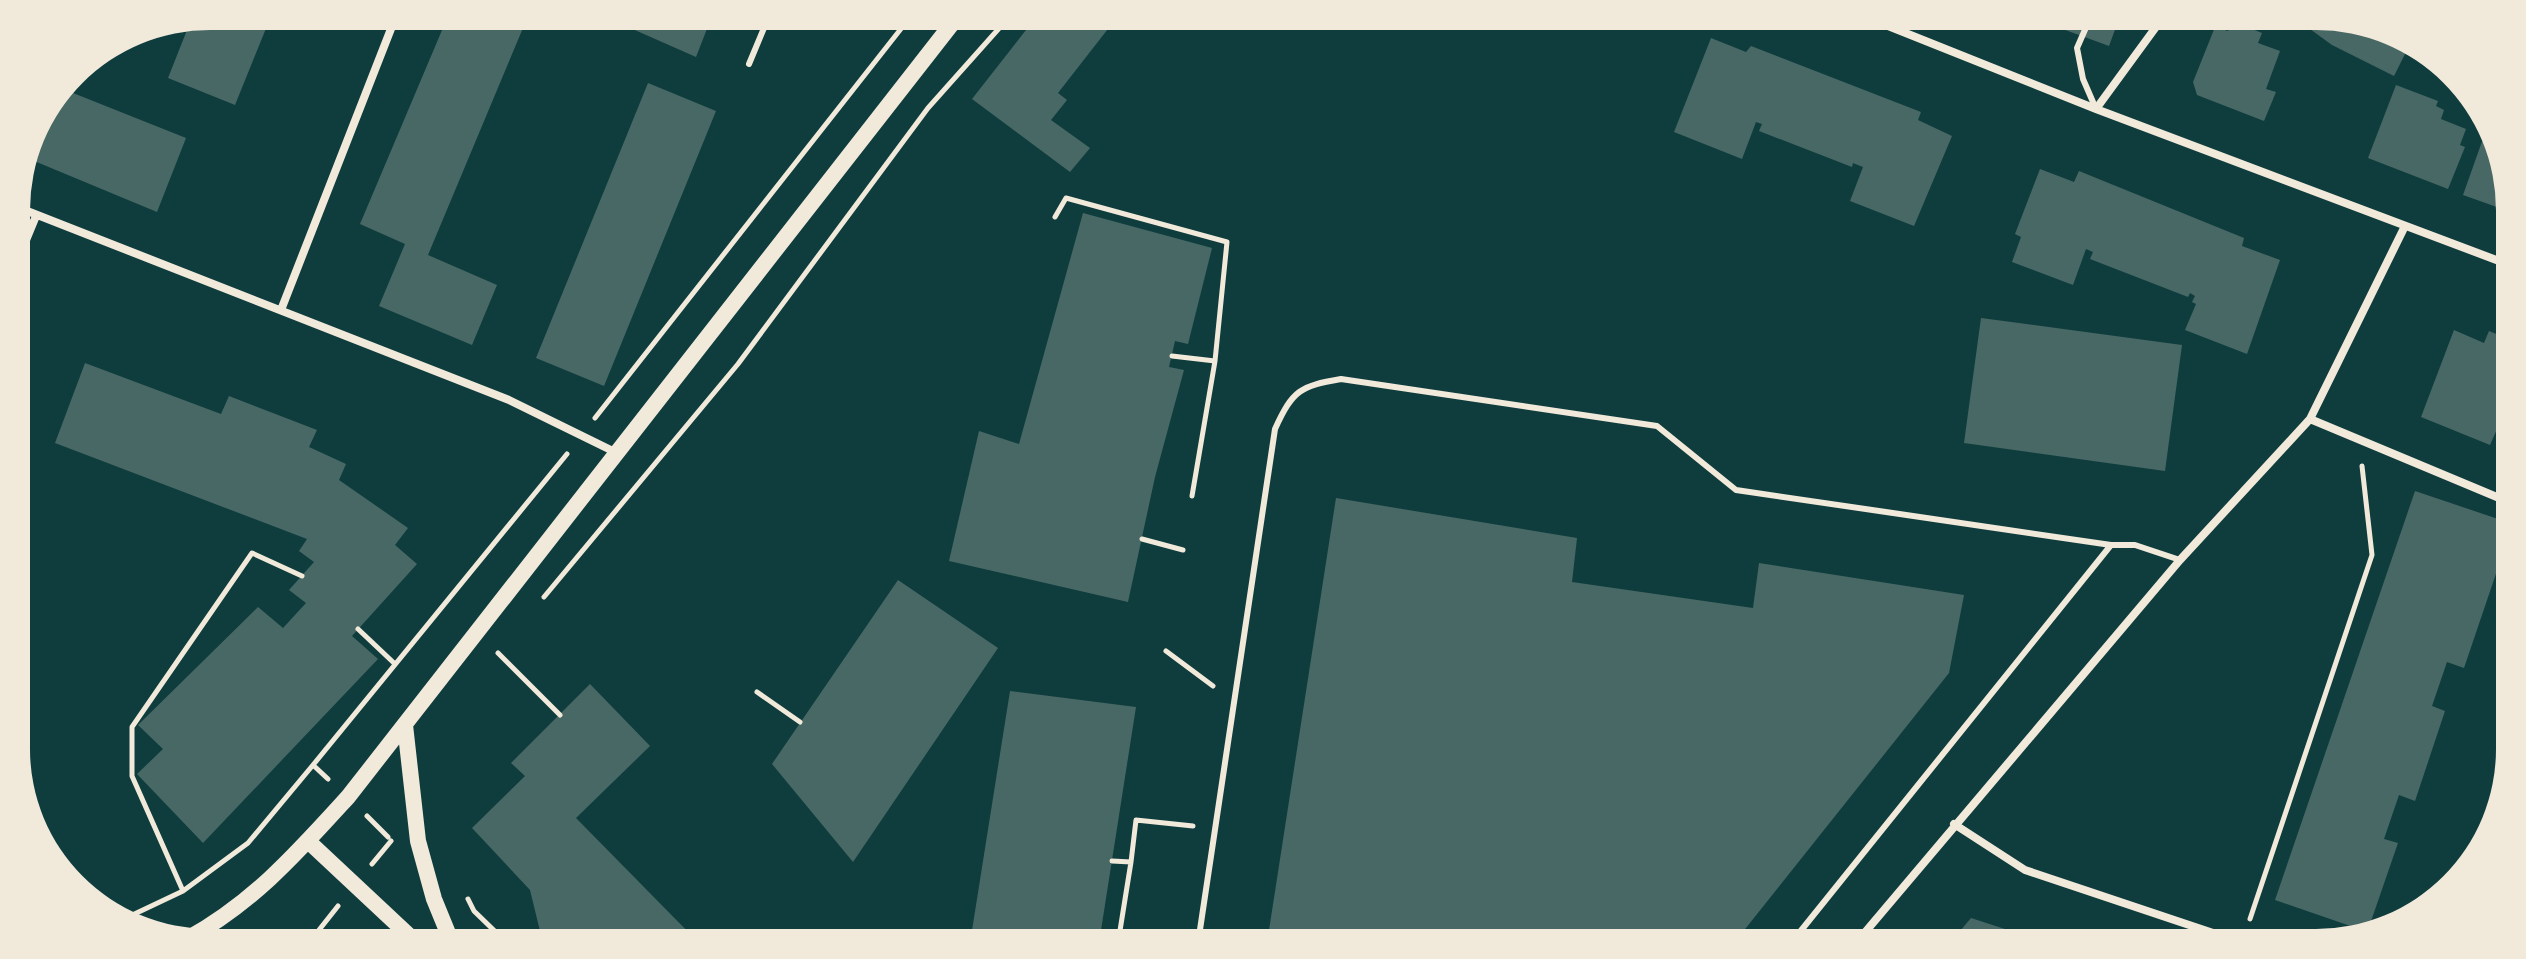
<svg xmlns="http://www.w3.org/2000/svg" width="2526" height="959" font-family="Mulish,sans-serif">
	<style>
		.building { fill: #486865 }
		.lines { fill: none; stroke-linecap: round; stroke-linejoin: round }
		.path { stroke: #f1e9da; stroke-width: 5 }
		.service { stroke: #f1e9da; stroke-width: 6 }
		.minor { stroke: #f1e9da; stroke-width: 8 }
		.secondary { stroke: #f1e9da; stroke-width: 16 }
	</style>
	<rect width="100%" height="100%" fill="#0f3d3e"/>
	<path class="building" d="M 210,16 L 271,16 L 235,105 L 168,78 L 191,20 Z
		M 448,16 L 528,16 L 428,255 L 497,285 L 472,345 L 379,306 L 405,244 L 360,224 Z
		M 603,16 L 712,16 L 696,57 Z
		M 1037,16 L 1118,16 L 1058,93 L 1067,100 L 1051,120 L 1090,148 L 1070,172 L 972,99 Z
		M 2027,16 L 2120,16 L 2109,46 Z
		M 2292,16 L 2316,16 L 2379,26 L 2409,46 L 2394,76 L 2332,45 Z
		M 2232,21 L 2262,33 L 2258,43 L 2280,51 L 2266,89 L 2276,92 L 2264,121 L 2197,95 L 2193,82 L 2215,27 L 2228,31 Z
		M 1711,38 L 1746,52 L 1751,46 L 1921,112 L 1918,120 L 1952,136 L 1914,226 L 1850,201 L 1863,167 L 1853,163 L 1852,167 L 1759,131 L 1762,124 L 1756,122 L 1742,159 L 1674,132 Z
		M 648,83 L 716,111 L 604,386 L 536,358 Z
		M 2396,85 L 2438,101 L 2436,106 L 2444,110 L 2441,119 L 2466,129 L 2460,145 L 2465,147 L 2448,189 L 2368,158 Z
		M 63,89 L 186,138 L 157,212 L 27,158 L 36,124 Z
		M 2485,133 L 2508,184 L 2508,211 L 2463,195 Z
		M 2040,169 L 2074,182 L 2079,171 L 2244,238 L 2242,246 L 2280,260 L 2247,354 L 2185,330 L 2196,304 L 2192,302 L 2195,296 L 2190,293 L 2188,297 L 2090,259 L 2093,252 L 2086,249 L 2073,285 L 2012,262 L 2021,237 L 2015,234 Z
		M 1083,213 L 1212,248 L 1188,344 L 1175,341 L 1169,367 L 1184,370 L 1155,477 L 1128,602 L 949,561 L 979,431 L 1019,444 Z
		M 1981,318 L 2182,345 L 2165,471 L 1964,443 Z
		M 2454,330 L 2484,343 L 2489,331 L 2506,338 L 2505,411 L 2490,445 L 2421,417 Z
		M 85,363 L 221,414 L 229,396 L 317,430 L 309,447 L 346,464 L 339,480 L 408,528 L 395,545 L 417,564 L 352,636 L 378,659 L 203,843 L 137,774 L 163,749 L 138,725 L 258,607 L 283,628 L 306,603 L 289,590 L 314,562 L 299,551 L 307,539 L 55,443 Z
		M 2415,491 L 2504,521 L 2503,553 L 2464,668 L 2447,662 L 2432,706 L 2445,711 L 2415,801 L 2399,795 L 2384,839 L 2398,843 L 2369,927 L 2362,930 L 2275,900 Z
		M 1336,498 L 1577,538 L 1572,582 L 1753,608 L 1759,563 L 1964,595 L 1949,673 L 1734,943 L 1267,943 Z
		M 898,580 L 998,648 L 853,862 L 772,764 Z
		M 590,684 L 650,746 L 576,818 L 699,943 L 552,943 L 540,931 L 530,890 L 472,828 L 525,776 L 511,763 Z
		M 1010,691 L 1136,707 L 1099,943 L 970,943 Z
		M 1971,918 L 2045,942 L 2045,943 L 1950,943 Z"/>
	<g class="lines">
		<path class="path" d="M 1055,217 L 1066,198 L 1227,242 L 1215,361 L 1172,356
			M 595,418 L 911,16
			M 1192,496 L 1215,361
			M 1142,539 L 1183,550
			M 544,597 L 738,364 L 928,108 L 1010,16
			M 358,629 L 395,664
			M 1166,651 L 1213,686
			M 498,653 L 560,715
			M 757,692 L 800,722
			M 313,765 L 567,454
			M 367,816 L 388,837
			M 1112,861 L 1131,862 L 1136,820 L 1193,826
			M 372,864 L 391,841
			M 183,891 L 132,776 L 132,727 L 252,553 L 302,576
			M 468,899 L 474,911 L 507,943
			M 126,918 L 183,891 L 248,843 L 313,765 L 328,779
			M 2250,919 L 2372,555 L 2362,466
			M 320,943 L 319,930 L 338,906
			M 1118,943 L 1131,862"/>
		<path class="service" d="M 2091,16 L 2077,48 L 2083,79 L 2096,109
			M 749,64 L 769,16
			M 1198,943 L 1275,429 C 1293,390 1300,386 1341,379 L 1657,426 L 1736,490 L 2111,545
			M 1791,943 L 2111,545 L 2135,545 L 2180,560"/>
		<path class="minor" d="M 1863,16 L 2096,109 L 2507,264
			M 2096,109 L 2164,16
			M 17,207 L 509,400 L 617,453
			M 17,262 L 36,216
			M 281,310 L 396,16
			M 2310,419 L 2504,500
			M 1954,824 L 2025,870 L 2243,943
			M 1856,943 L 2180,560 L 2310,419 L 2405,226"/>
		<path class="secondary" d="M 405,725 L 418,841 L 434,899 L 452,943
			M 308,841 L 417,943
			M 187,939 C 254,902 297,853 348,797 L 958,16"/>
	</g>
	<path d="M0 0H2526V959H0ZM210 30H2316A180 180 0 0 1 2496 210V749A180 180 0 0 1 2316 929H210A180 180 0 0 1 30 749V210A180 180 0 0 1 210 30Z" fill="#f1e9da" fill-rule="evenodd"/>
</svg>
